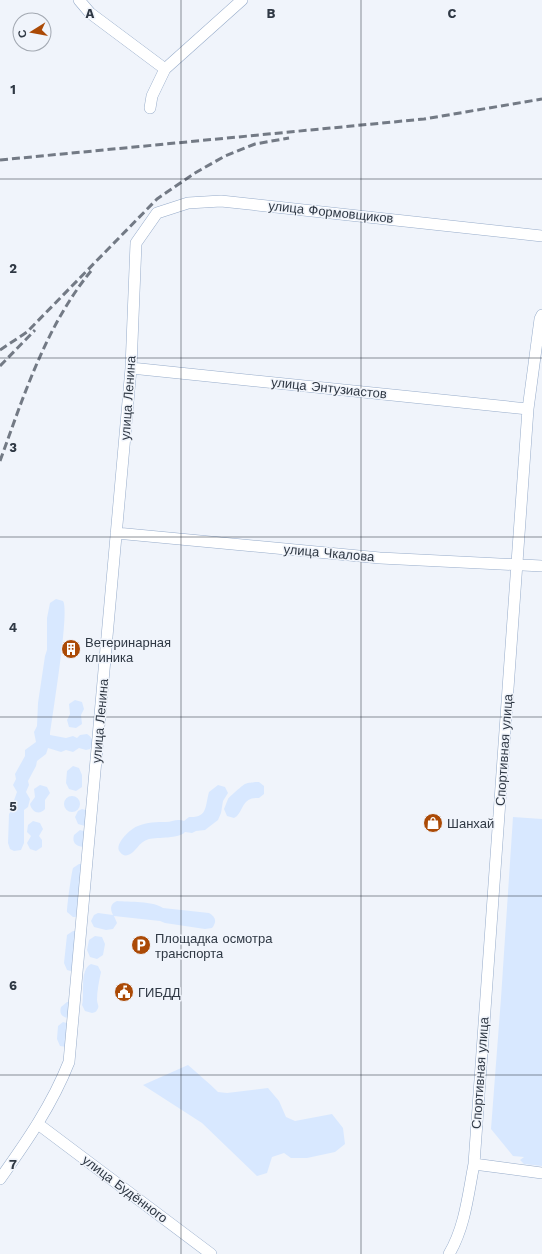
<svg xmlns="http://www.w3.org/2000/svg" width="542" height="1254" font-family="'Work Sans',sans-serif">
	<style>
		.green { fill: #d8e8ff }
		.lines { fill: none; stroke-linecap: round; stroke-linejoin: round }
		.street-casing { stroke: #97acca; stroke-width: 12 }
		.street { stroke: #fff; stroke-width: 11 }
		.rail { stroke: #737a85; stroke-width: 3; stroke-dasharray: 8 4; stroke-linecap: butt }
		.grid { fill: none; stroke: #2f3844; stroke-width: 1; stroke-opacity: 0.55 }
		.labels { text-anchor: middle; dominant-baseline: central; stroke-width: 3; stroke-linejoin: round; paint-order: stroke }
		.street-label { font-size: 13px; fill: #2f3844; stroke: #f0f4fb }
		.poi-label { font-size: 13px; fill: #2f3844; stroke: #f0f4fb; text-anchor: start }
		.grid-label { font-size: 13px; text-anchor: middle; font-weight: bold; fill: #2f3844; stroke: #f0f4fb; stroke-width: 3; stroke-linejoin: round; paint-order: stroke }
	</style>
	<rect width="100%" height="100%" fill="#f0f4fb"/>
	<path class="green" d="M 56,599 L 63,601 C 70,610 52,717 50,735 L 66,738 L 73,736 L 77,738 L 80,735 L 87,734 C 93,738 94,743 90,749 L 86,750 L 79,748 L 73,752 L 66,750 L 61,752 L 48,748 L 46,754 L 37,761 L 36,766 L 28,781 L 29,785 L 26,792 L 30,799 L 28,807 L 24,810 L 24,843 L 21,850 L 14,851 L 10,849 L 8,843 L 9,814 L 14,807 L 13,803 L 17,792 L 13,785 L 16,779 L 15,774 L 25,756 L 25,750 L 36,742 L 34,732 L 37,726 L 38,703 L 45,656 L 47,650 L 47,618 L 50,603 Z
		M 75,700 L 82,702 L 84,709 L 81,715 L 82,724 L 76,728 L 69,727 L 67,720 L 70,714 L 69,704 Z
		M 73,766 L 79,768 L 82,775 L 82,787 L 76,791 L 69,789 L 66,783 L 67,771 Z
		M 255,782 L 259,782 L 264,786 L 264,794 L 259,798 C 243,797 244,808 237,816 L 234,818 L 227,816 L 224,809 L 228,799 C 230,796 243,785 245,784 C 249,782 252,783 255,782 Z
		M 40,785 L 47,787 L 50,793 L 45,800 L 45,809 C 40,815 32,813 30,804 L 35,797 L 34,789 Z
		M 218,785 L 225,787 L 228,793 L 223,801 L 221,813 L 218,820 L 205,830 L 196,831 L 192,833 L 185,832 C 179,839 158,837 149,839 C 138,842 136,853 128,855 C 125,856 122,855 120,852 C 113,845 131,828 138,826 C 147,822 157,822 166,822 C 172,822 177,818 184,821 L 189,817 C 208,818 205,806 209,792 Z
		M64 804a8 8 0 1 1 16 0a8 8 0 1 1-16 0Z
		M 82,809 L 89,811 L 85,826 L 78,824 L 75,817 L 78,811 Z
		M 513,817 L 542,819 L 542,1166 L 524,1164 L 520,1160 L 524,1157 L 513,1156 L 491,1129 L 501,998 Z
		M 33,821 L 40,823 L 43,829 L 39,836 L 42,840 L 42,847 L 36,851 L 30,849 L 27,843 L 31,836 L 27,832 L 28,825 Z
		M 80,830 L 87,832 L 83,847 C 75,846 72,842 74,835 Z
		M 79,864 L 82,864 L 76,917 L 73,917 L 67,912 C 67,906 71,875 73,868 Z
		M 117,901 C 129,902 153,901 163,908 L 209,913 C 216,917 217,922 212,928 L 205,929 L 165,923 L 160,921 L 114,916 L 117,923 L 113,929 L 106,930 L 94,927 L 91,921 L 94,915 L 98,913 L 113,915 C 110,909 110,904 117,901 Z
		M 73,931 L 76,931 L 74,972 L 67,970 L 64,963 L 67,935 Z
		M 95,936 L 102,937 L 105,944 L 103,955 L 97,959 L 90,957 L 87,950 L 89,940 Z
		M 91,964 L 98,966 L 101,972 C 99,981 97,991 97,1000 C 97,1004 100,1006 97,1010 C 96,1012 95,1012 92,1013 L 85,1011 L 82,1005 C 85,994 79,970 91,964 Z
		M 67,1002 L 70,1002 L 70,1018 C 62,1018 59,1014 61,1007 Z
		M 63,1022 L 70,1024 L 67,1047 L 60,1046 L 57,1039 L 58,1026 Z
		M 188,1065 C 198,1074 208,1082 218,1092 L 227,1093 L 268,1088 L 279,1101 L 286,1117 L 295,1121 L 332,1114 L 343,1128 L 345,1144 L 335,1152 L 307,1158 L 291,1158 L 284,1153 L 272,1157 L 267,1173 L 257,1176 L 202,1123 L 143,1085 Z"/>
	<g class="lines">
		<g class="street-casing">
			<path id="street" d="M 79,0 L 90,13 L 165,69 L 242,0
				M 150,108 L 152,96 L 165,69
				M 131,368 L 528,409
				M 116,533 L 380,558 L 542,566
				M 38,1124 L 211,1254
				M 474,1164 L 542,1173
				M 0,1179 C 27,1141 52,1105 69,1062 L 131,368 L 136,243 L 157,213 L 188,203 L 221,201 L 542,236
				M 449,1254 C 465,1227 468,1195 474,1164 L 528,409 L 540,319 L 542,315"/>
		</g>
		<use href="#street" class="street"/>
		<path class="rail" d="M 0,160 L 424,119 L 542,99
			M 0,350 L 27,332 L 157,199 L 195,173 L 225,156 L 255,144 L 289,138
			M 0,366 L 35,330
			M 0,461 C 24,395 46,326 91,271"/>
	</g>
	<path class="grid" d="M 181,0 L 181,1254M 361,0 L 361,1254M 0,179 L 542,179M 0,358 L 542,358M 0,537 L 542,537M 0,717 L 542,717M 0,896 L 542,896M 0,1075 L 542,1075"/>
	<defs>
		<g id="building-disc" transform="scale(1)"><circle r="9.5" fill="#ab4a06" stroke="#f0f4fb"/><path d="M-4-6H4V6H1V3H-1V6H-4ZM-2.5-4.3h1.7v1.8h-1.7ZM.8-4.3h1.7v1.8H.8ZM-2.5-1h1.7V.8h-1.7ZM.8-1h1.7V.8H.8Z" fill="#fff"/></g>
		<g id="shop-disc" transform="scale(1)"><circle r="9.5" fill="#ab4a06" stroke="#f0f4fb"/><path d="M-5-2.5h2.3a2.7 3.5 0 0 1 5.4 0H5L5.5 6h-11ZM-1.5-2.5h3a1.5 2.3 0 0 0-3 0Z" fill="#fff"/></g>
		<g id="parking-disc" transform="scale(1)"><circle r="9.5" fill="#ab4a06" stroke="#f0f4fb"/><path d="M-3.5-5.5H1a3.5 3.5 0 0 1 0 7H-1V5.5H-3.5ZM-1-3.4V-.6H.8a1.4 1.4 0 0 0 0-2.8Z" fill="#fff"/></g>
		<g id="civic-disc" transform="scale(1)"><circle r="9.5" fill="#ab4a06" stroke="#f0f4fb"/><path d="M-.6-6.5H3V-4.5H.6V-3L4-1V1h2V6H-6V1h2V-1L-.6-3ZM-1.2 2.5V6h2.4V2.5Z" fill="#fff"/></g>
	</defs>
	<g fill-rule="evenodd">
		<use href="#building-disc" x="71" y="649"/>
		<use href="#shop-disc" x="433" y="823"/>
		<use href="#parking-disc" x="141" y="945"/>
		<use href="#civic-disc" x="124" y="992"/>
	</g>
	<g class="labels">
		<g class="street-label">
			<text transform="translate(331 212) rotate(6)">улица Формовщиков</text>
			<text transform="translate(329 388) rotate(6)">улица Энтузиастов</text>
			<text transform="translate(128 398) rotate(-86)">улица Ленина</text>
			<text transform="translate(329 553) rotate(5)">улица Чкалова</text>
			<text transform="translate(100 721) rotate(-85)">улица Ленина</text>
			<text transform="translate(504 750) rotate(-86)">Спортивная улица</text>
			<text transform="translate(480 1073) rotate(-86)">Спортивная улица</text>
			<text transform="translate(125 1189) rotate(37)">улица Будённого</text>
		</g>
		<g class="poi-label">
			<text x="85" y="642">Ветеринарная<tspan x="85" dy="15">клиника</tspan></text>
			<text x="447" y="823">Шанхай</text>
			<text x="155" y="938">Площадка осмотра<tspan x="155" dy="15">транспорта</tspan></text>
			<text x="138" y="992">ГИБДД</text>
		</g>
	</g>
	<g class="grid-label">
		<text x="90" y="18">A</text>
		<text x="271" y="18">B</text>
		<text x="452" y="18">C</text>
		<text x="13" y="94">1</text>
		<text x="13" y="273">2</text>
		<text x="13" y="452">3</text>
		<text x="13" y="632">4</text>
		<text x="13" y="811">5</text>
		<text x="13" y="990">6</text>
		<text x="13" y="1169">7</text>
	</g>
	<g transform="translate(32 32) rotate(259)"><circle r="19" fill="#f0f4fb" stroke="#a3a9b2"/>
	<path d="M0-3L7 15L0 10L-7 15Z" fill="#ab4a06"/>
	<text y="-6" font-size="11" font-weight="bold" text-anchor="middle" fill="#2f3844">С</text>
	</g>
</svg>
